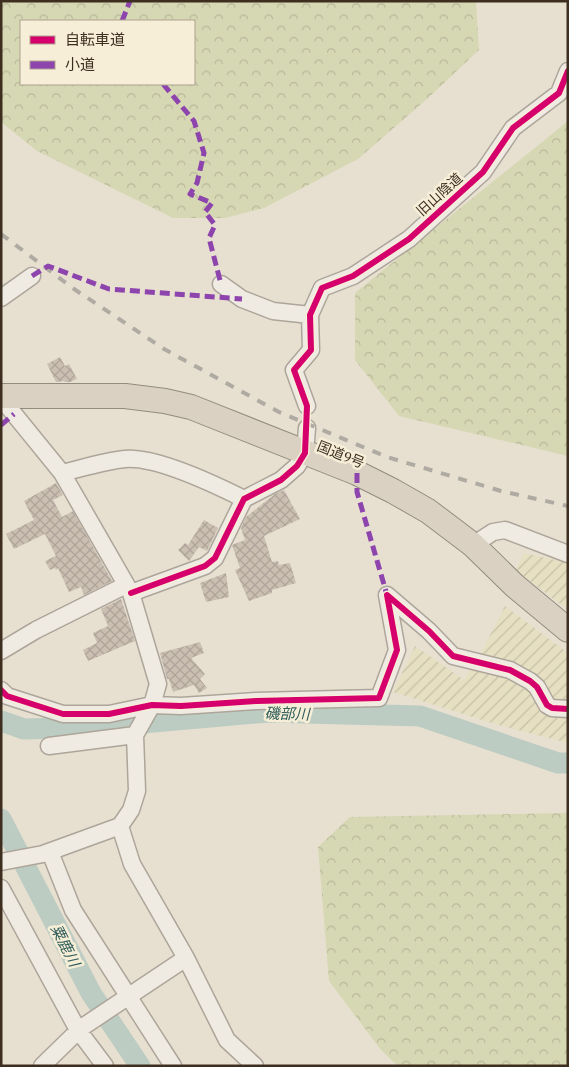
<svg xmlns="http://www.w3.org/2000/svg" width="569" height="1067" font-family="'PT Serif','Noto Sans JP',serif">
	<style>
		.farmland { fill: url(#farmland-furrows) }
		.forest { fill: url(#forest-crowns); fill-rule: evenodd }
		.lines { fill: none; stroke-linecap: round; stroke-linejoin: round }
		.river { stroke: #bcccc2; stroke-width: 21 }
		.building { fill: url(#building-cross-hatch) }
		.minor-casing { stroke: #ada599; stroke-width: 19 }
		.highway-casing { stroke: #928b80; stroke-width: 26 }
		.minor { stroke: #efebe3; stroke-width: 16 }
		.highway { stroke: #dad1c2; stroke-width: 24 }
		.rail { stroke: #afaaa2; stroke-width: 4; stroke-dasharray: 9 9; stroke-linecap: butt }
		.quiet { stroke: #8e44ad; stroke-width: 5; stroke-dasharray: 10 5; stroke-linecap: butt }
		.cycleway-casing { stroke: #f7eed8; stroke-width: 9 }
		.cycleway { stroke: #d6006c; stroke-width: 6 }
		.labels { text-anchor: middle; dominant-baseline: central; stroke-width: 5; stroke-linejoin: round; paint-order: stroke }
		.street-label { font-size: 14px; fill: #3d2e20; stroke: #f7eed8 }
		.water-label { font-size: 15px; font-style: italic; fill: #2f5d5a; stroke: #f7eed8 }
	</style>
	<defs>
		<pattern id="farmland-furrows" width="10" height="10" patternUnits="userSpaceOnUse" patternTransform="scale(1.25)"><rect width="10" height="10" fill="#e6dfc2"/><path d="M-1 1l2-2M0 10L10 0M9 11l2-2" fill="none" stroke="#c6c0a6"/></pattern>
		<pattern id="forest-crowns" width="20" height="18" patternUnits="userSpaceOnUse" patternTransform="scale(1.25)"><rect width="20" height="18" fill="#d6d7b3"/><path d="M2 6a3 3 0 1 1 6 0M12 15a3 3 0 1 1 6 0" fill="none" stroke="#b9b99a"/></pattern>
		<pattern id="building-cross-hatch" width="8" height="8" patternUnits="userSpaceOnUse" patternTransform="scale(1.25)"><rect width="8" height="8" fill="#cbbfb2"/><path d="M0 0l8 8M0 8l8-8" fill="none" stroke="#afa499"/></pattern>
	</defs>
	<rect width="100%" height="100%" fill="#e7e0d1"/>
	<path class="farmland" d="M 524,553 L 568,563 L 568,610 L 516,570 Z
		M 505,606 L 568,653 L 568,743 L 495,724 L 393,692 L 415,646 L 464,680 L 481,653 Z"/>
	<path class="forest" d="M 1,1 L 476,1 L 479,50 L 427,99 L 358,159 L 264,208 L 225,218 L 173,218 L 37,151 L 1,122 ZM 21,21 L 194,21 L 194,84 L 21,84 Z
		M 568,121 L 568,456 L 399,416 L 355,360 L 355,293 Z
		M 568,813 L 568,1066 L 398,1066 L 381,1050 L 329,981 L 318,847 L 350,817 Z"/>
	<g class="lines">
		<path class="river" d="M 1,721 L 24,729 L 97,727 L 267,712 L 420,716 L 558,763 L 568,763
			M 1,819 L 91,993 L 140,1066"/>
	</g>
	<path class="building" d="M 60,357 L 65,366 L 69,364 L 77,379 L 70,382 L 65,382 L 64,381 L 56,382 L 47,364 Z
		M 56,483 L 63,495 L 53,500 L 62,517 L 73,511 L 112,581 L 84,595 L 81,587 L 69,592 L 58,568 L 56,570 L 55,568 L 50,570 L 45,561 L 56,556 L 45,534 L 14,549 L 6,534 L 34,520 L 24,501 Z
		M 284,490 L 300,519 L 264,536 L 272,562 L 278,561 L 279,565 L 290,563 L 296,583 L 272,590 L 272,593 L 249,601 L 235,570 L 240,568 L 232,545 L 245,540 L 241,528 L 246,517 L 275,494 Z
		M 204,520 L 218,528 L 207,551 L 199,547 L 189,561 L 178,550 L 185,543 L 188,545 Z
		M 226,573 L 229,597 L 206,602 L 200,583 Z
		M 121,599 L 135,641 L 88,661 L 83,650 L 97,643 L 93,633 L 108,626 L 101,609 Z
		M 200,642 L 204,653 L 191,658 L 205,674 L 200,679 L 207,688 L 199,693 L 194,685 L 173,692 L 169,679 L 167,679 L 160,653 Z"/>
	<g class="lines">
		<g class="minor-casing">
			<path id="minor" d="M 221,284 L 242,299 L 273,311 L 310,315
				M 1,298 L 32,276
				M 1,398 L 62,473 L 131,593 L 158,684 L 152,705 L 135,735 L 137,791 L 131,810 L 120,826 L 43,854 L 1,862
				M 307,406 L 294,370 L 311,350 L 310,315 L 322,288 L 353,276 L 409,239 L 483,172 L 513,128 L 559,93 L 568,71
				M 62,473 C 83,468 104,461 125,459 C 156,456 216,485 244,499
				M 473,545 L 493,532 L 505,530 L 568,554
				M 131,593 L 205,566 L 215,558 L 244,499 L 281,480 L 297,466 L 305,453 L 307,428
				M 1,651 L 36,630 L 126,585
				M 1,690 L 7,696 L 63,714 L 109,714 L 152,705 L 181,706 L 256,701 L 379,698 L 397,650 L 387,595 L 429,631 L 453,656 L 510,670 L 530,681 L 537,687 L 547,705 L 552,708 L 568,709
				M 49,746 L 135,735
				M 120,826 L 132,864 L 186,958 L 227,1040 L 255,1066
				M 50,852 L 73,910 L 173,1066
				M 1,888 L 78,1030 L 105,1066
				M 42,1066 L 81,1028 L 186,958"/>
		</g>
		<g class="highway-casing">
			<path id="highway" d="M 1,396 L 125,396 L 165,401 L 191,407 L 357,473 L 393,491 L 428,511 L 473,545 L 515,586 L 568,630"/>
		</g>
		<use href="#minor" class="minor"/>
		<use href="#highway" class="highway"/>
		<path class="rail" d="M 1,234 L 74,289 L 164,349 L 279,412 L 387,457 L 501,491 L 568,506"/>
		<path class="quiet" d="M 122,21 L 130,1
			M 163,84 L 194,121 L 204,153 L 197,183 L 190,194 L 212,203 L 205,212 L 215,225 L 209,238 L 221,284
			M 32,276 L 48,266 L 109,289 L 242,299
			M 1,425 L 14,414
			M 357,473 L 357,492 L 387,595"/>
		<g class="cycleway-casing">
			<path id="cycleway" d="M 131,593 L 205,566 L 215,558 L 244,499 L 281,480 L 297,466 L 305,453 L 307,406 L 294,370 L 311,350 L 310,315 L 322,288 L 353,276 L 409,239 L 483,172 L 513,128 L 559,93 L 568,71
				M 1,690 L 7,696 L 63,714 L 109,714 L 152,705 L 181,706 L 256,701 L 379,698 L 397,650 L 387,595 L 429,631 L 453,656 L 510,670 L 530,681 L 537,687 L 547,705 L 552,708 L 568,709"/>
		</g>
		<use href="#cycleway" class="cycleway"/>
	</g>
	<g class="labels">
		<g class="street-label">
			<text transform="translate(439 194) rotate(-42)">旧山陰道</text>
			<text transform="translate(341 454) rotate(22)">国道9号</text>
		</g>
		<g class="water-label">
			<text transform="translate(287 713) rotate(1)">磯部川</text>
			<text transform="translate(66 945) rotate(63)">粟鹿川</text>
		</g>
	</g>
	<rect width="569" height="1067" fill="none" stroke="#3d2e20" stroke-width="5"/>
	<rect x="20" y="20" width="175" height="65" fill="#f7eed8" stroke="#ada18e"/>
	<rect x="30" y="36" width="25" height="8" fill="#d6006c" stroke="#ada18e"/>
	<text x="65" y="45" font-size="15" fill="#3d2e20">自転車道</text>
	<rect x="30" y="61" width="25" height="8" fill="#8e44ad" stroke="#ada18e"/>
	<text x="65" y="70" font-size="15" fill="#3d2e20">小道</text>
</svg>
